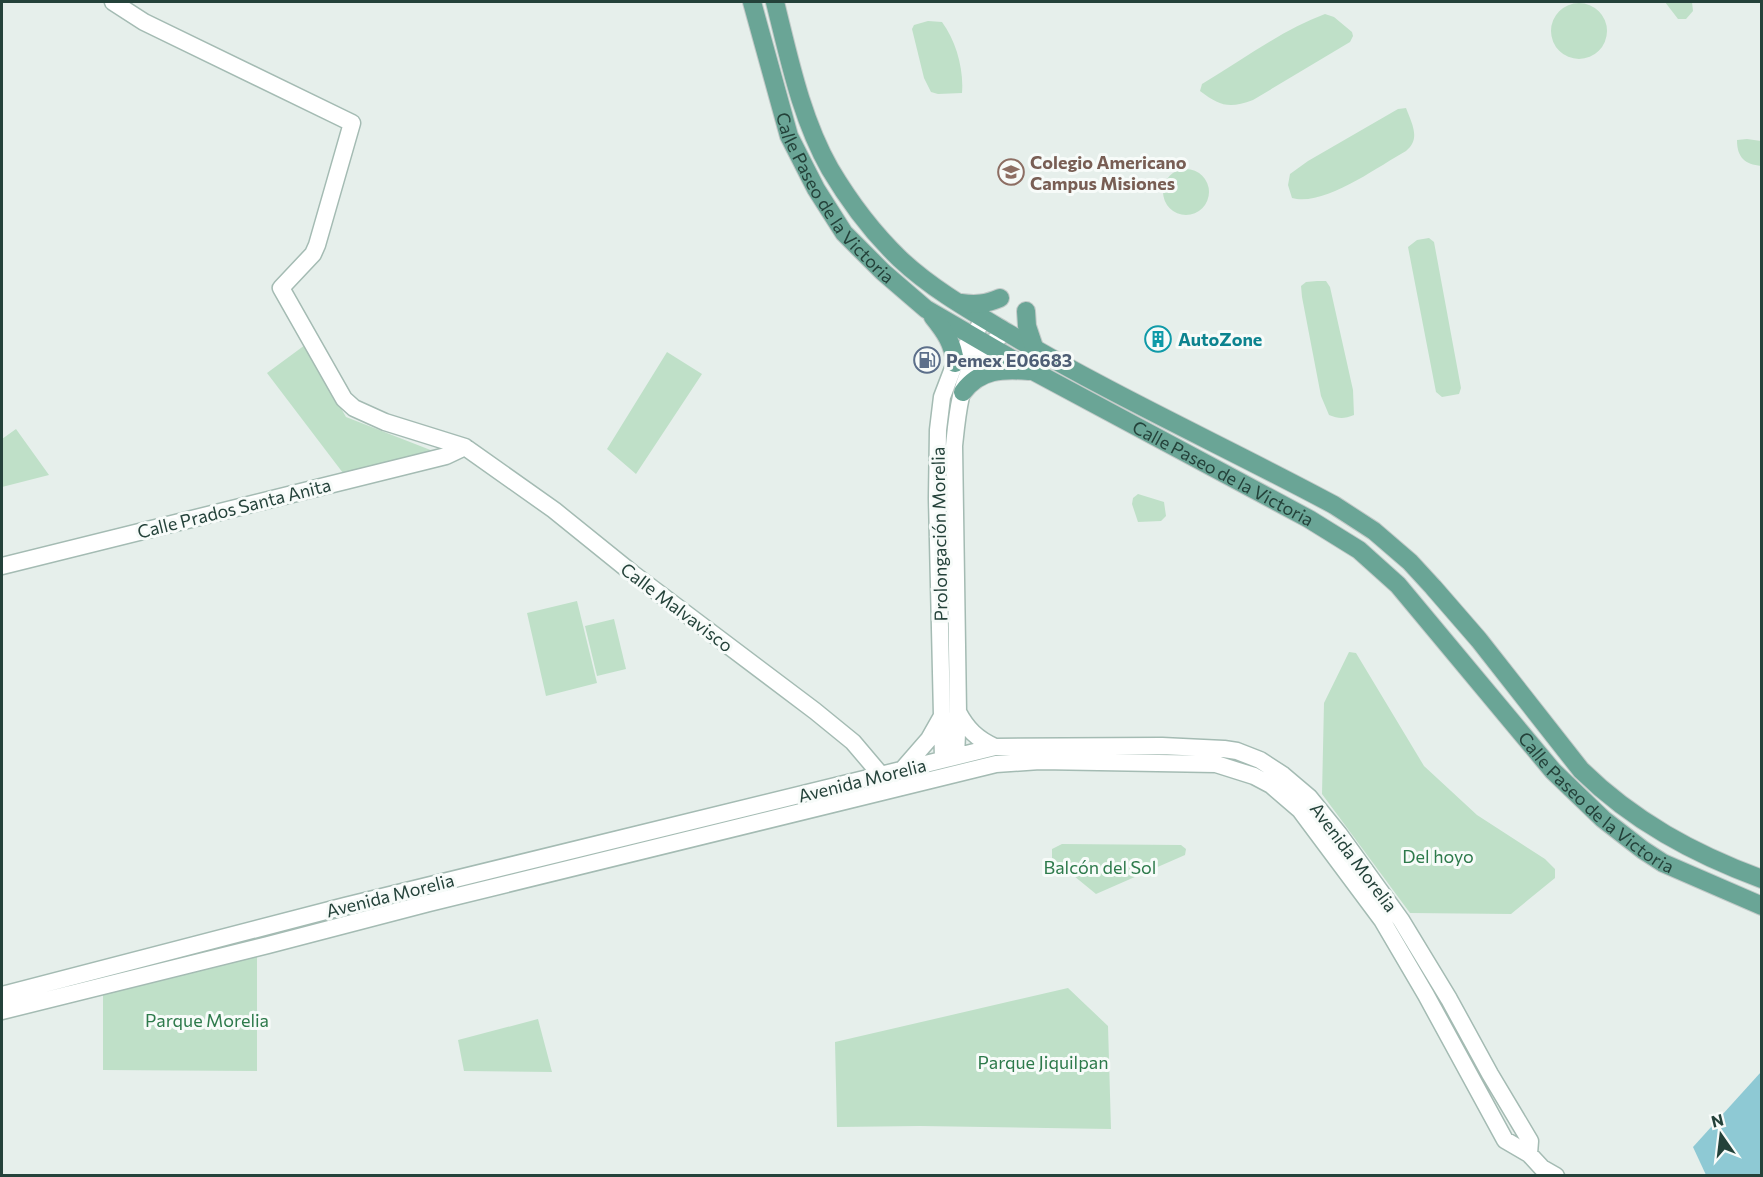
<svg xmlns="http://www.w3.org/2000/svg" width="1763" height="1177" font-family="Commissioner,sans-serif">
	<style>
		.green { fill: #bfe0c8 }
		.water { fill: #8ec9d4 }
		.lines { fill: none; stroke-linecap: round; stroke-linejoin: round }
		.secondary-casing { stroke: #a4bbb3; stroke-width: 19 }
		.primary-casing { stroke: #c2cac8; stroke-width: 20 }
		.secondary { stroke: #fff; stroke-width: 16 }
		.primary { stroke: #6aa596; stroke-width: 18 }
		.labels { text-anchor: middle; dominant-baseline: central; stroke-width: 6; stroke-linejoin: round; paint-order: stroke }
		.education-label { font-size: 18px; font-weight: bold; fill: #785e54; stroke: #f7fbf9; text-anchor: start }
		.street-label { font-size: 18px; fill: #24423a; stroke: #f7fbf9 }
		.culture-label { font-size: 18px; font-weight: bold; fill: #0d838f; stroke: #f7fbf9; text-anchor: start }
		.service-label { font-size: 18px; font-weight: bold; fill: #4e5e75; stroke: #f7fbf9; text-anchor: start }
		.park-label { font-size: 18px; fill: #2d7a4b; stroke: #f7fbf9 }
	</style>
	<rect width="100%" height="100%" fill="#e6efeb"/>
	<path class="green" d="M 1665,2 L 1692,2 L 1693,11 L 1686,19 L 1678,19 Z
		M1551 31a28 28 0 1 1 56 0a28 28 0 1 1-56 0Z
		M 1325,14 L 1334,17 L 1352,32 L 1353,36 L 1350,42 L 1253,100 C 1229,109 1220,106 1200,91 L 1202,84 C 1242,60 1282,30 1325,14 Z
		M 928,21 L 942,22 C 956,41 964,69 962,93 L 938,94 L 931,92 L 924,78 L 912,29 L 914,25 Z
		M 1406,108 C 1412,124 1421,139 1406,151 C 1377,167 1324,207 1292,198 L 1288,185 L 1290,174 L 1308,161 L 1398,109 Z
		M 1747,139 L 1761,141 L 1761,166 C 1745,164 1737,158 1737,140 Z
		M1163 192a23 23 0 1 1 46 0a23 23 0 1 1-46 0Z
		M 1429,238 L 1434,242 L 1461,388 L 1459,394 L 1442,397 L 1436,392 L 1408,247 L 1417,240 Z
		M 1317,281 L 1326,281 L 1330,287 L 1353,390 L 1354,415 C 1344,419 1339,419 1329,415 L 1321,396 L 1302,297 L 1301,286 L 1306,282 Z
		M 305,345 L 346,417 L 433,451 L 343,473 L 267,373 Z
		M 667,352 L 702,374 L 636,474 L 607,449 Z
		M 16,429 L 49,475 L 2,487 L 2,439 Z
		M 1138,494 L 1164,502 L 1166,516 L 1161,521 L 1138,522 L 1132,504 L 1133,498 Z
		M 577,601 L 597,683 L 546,696 L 527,613 Z
		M 614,619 L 626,669 L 597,676 L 585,626 Z
		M 1349,652 L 1356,653 L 1424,766 L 1477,815 L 1545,859 L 1555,869 L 1555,878 L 1511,914 L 1410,913 L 1322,794 L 1324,703 Z
		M 1062,844 L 1181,845 L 1186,849 L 1185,855 L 1096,894 L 1052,858 L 1052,849 Z
		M 257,953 L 257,1071 L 103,1070 L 103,993 Z
		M 1068,988 L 1108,1026 L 1111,1129 L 920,1126 L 837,1127 L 835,1042 Z
		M 538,1019 L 552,1072 L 464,1071 L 458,1040 Z"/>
	<path class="water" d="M 1761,1072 L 1761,1175 L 1706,1175 L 1693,1147 Z"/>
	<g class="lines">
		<g class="secondary-casing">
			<path id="secondary" d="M 113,2 L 144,22 L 352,123 L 317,245 L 313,254 L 281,288 L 344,399 L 354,408 L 385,422 L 465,447 L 554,510 L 632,573 L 815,711 L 853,742 L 881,775
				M 2,566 L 446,456 L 465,447
				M 958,712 C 967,729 977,739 995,747
				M 956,756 L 958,712 L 954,446 C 957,417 960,380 978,356 C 986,347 996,339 1006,332
				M 943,759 L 937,498 L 938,430 L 942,397 L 955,363 L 984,319
				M 902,770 L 929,739 L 942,716
				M 2,995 L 345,906 L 995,747 L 1162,746 L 1224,749 L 1237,751 L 1260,760 L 1283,775 L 1309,797 L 1339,834 L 1401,920 L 1449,999 L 1490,1074 L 1530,1141 L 1529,1154
				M 2,1011 L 268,945 L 429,903 L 996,764 L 1040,761 L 1216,764 L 1254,776 L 1271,785 L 1300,810 L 1382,920 L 1426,995 L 1505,1140 L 1529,1154 L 1542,1168 L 1556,1176"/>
		</g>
		<g class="primary-casing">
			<g id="primary">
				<path id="s1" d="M 752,2 L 789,136 L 816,189 L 844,233 L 883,272 L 926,309 L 1033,371 L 1309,519 L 1359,550 L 1398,585 L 1553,771 L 1603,819 L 1643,850 L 1663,863 L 1762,906"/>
				<path d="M 775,2 C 789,58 801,118 830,169 C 849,201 873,233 900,259 C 932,289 971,311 1008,333 C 1113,396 1226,447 1334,505 L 1374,531 L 1410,562 L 1433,587 L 1479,640 L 1581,770 C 1633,821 1694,854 1762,879"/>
				<path d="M 961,303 C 976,305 986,304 1000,298"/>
				<path d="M 1026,311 L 1027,326 L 1035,350"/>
				<path d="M 933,317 C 945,332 953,343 955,363"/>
				<path d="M 963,392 C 980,369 1003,369 1029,371"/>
			</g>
		</g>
		<use href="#secondary" class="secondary"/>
		<use href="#primary" class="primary"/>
	</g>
	<defs>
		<g id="school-ring" transform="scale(1.35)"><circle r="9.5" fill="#f7fbf9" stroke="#8d6e63" stroke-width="1.5"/><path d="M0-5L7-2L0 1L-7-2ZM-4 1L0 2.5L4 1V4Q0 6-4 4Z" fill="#8d6e63"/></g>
		<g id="building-ring" transform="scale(1.35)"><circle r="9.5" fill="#f7fbf9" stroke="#0f9aa8" stroke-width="1.5"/><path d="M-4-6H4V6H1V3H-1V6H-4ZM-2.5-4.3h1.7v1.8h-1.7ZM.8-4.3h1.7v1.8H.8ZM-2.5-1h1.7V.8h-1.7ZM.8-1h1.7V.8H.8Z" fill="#0f9aa8"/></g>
		<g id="fuel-ring" transform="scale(1.35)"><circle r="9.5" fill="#f7fbf9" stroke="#5c6f8a" stroke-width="1.5"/><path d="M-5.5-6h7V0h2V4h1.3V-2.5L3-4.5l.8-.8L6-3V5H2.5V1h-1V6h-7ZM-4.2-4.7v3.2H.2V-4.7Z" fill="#5c6f8a"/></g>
	</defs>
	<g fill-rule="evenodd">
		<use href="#school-ring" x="1011" y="172"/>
		<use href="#building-ring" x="1158" y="339"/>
		<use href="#fuel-ring" x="927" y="360"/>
	</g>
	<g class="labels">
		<g class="education-label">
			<text x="1030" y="162">Colegio Americano<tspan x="1030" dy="21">Campus Misiones</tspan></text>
		</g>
		<g class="street-label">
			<text stroke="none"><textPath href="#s1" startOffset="216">Calle Paseo de la Victoria</textPath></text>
			<text stroke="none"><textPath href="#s1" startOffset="702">Calle Paseo de la Victoria</textPath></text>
			<text transform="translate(234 508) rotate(-14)">Calle Prados Santa Anita</text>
			<text transform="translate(939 534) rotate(-91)">Prolongación Morelia</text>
			<text transform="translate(677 607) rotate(37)">Calle Malvavisco</text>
			<text transform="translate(862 780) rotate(-14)">Avenida Morelia</text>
			<text stroke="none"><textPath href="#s1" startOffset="1206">Calle Paseo de la Victoria</textPath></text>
			<text transform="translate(1354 857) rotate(53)">Avenida Morelia</text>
			<text transform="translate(390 895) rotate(-14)">Avenida Morelia</text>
		</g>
		<g class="culture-label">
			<text x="1178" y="339">AutoZone</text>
		</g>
		<g class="service-label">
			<text x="946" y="360">Pemex E06683</text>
		</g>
		<g class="park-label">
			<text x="1438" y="856">Del hoyo</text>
			<text x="1100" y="867">Balcón del Sol</text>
			<text x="207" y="1020">Parque Morelia</text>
			<text x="1043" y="1062">Parque Jiquilpan</text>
		</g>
	</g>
	<rect width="1763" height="1177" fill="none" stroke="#24423a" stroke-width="6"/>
	<g transform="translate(1721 1135) rotate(346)" stroke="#f7fbf9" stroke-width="4.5" paint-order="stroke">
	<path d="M0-4.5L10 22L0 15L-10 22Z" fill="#24423a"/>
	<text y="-9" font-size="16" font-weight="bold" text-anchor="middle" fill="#24423a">N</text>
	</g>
</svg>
